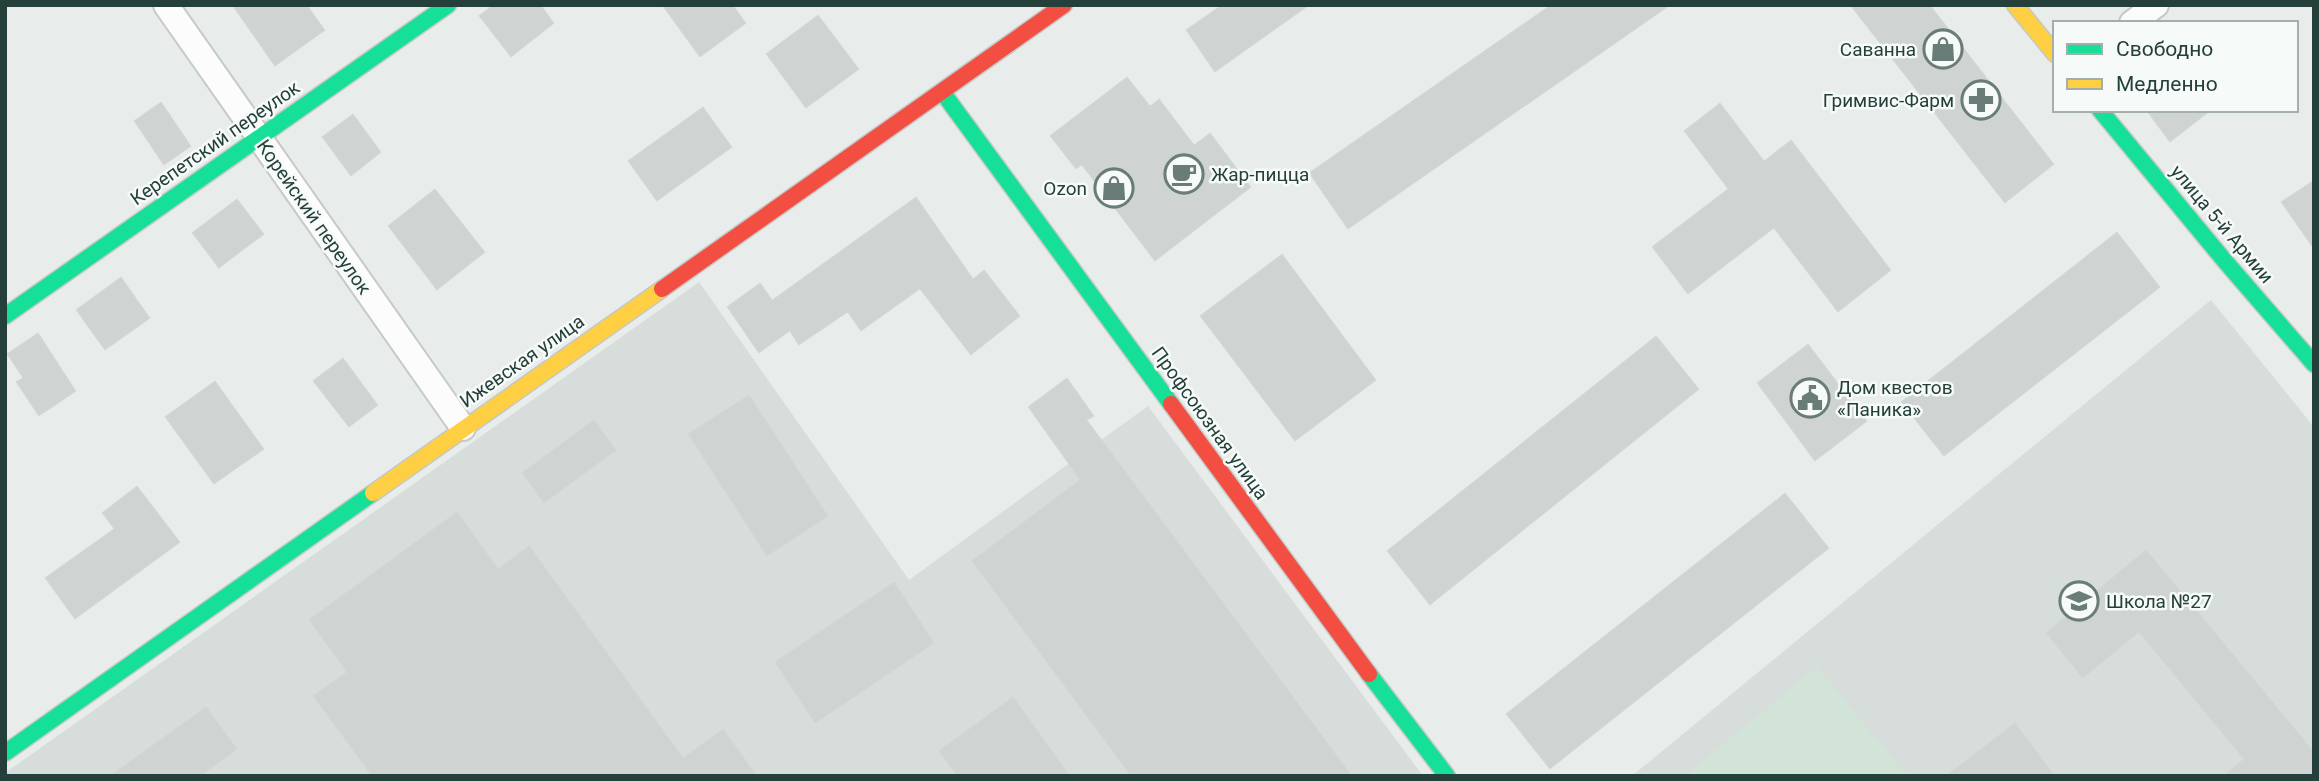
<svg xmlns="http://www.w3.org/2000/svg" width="2319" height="781" font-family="Roboto,sans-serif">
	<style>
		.built { fill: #d6ddda }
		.green { fill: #d2e4d8 }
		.building { fill: #cfd3d2; stroke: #d0d5d3; stroke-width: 2 }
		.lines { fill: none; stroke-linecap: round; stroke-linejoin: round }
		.street-casing { stroke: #c5c9c7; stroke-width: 28 }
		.fast-casing { stroke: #c4c9c7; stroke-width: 19 }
		.slow-casing { stroke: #c4c9c7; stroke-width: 19 }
		.jam-casing { stroke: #c4c9c7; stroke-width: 19 }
		.street { stroke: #fcfcfc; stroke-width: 24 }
		.fast { stroke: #16e098; stroke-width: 16 }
		.slow { stroke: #ffcf43; stroke-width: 16 }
		.jam { stroke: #f24e42; stroke-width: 16 }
		.labels { text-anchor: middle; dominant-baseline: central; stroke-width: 5; stroke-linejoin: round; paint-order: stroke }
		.poi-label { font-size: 19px; fill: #253f3a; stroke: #f6faf9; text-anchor: end }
		.street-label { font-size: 19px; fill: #253f3a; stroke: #f6faf9 }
	</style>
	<rect width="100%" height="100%" fill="#e8ecea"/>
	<path class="built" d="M 699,282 L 909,580 L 1148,406 L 1423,776 L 5,776 L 5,773 Z
		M 2211,300 L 2314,427 L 2314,776 L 1632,776 Z"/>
	<path class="green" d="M 1817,667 L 1907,776 L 1685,776 Z"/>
	<path class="building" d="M 233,5 L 306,5 L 324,30 L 275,65 Z
		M 494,5 L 540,5 L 553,23 L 511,56 L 480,16 Z
		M 663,5 L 732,5 L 745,23 L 700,56 Z
		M 1223,5 L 1308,5 L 1215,71 L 1187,30 Z
		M 1552,5 L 1669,5 L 1348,228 L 1310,173 Z
		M 1851,5 L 1929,5 L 2053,164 L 2005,202 Z
		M 818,16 L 858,69 L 806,107 L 767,54 Z
		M 1127,78 L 1150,107 L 1159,100 L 1194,146 L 1210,134 L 1250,187 L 1155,260 L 1082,164 L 1076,168 L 1051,136 Z
		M 161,103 L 190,146 L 164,164 L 135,121 Z
		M 1720,104 L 1764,162 L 1791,141 L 1890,270 L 1838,311 L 1774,227 L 1688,293 L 1653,247 L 1729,189 L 1685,131 Z
		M 703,108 L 731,147 L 657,200 L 629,161 Z
		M 2147,110 L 2210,110 L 2170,141 Z
		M 353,115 L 380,152 L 351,175 L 323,137 Z
		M 2314,181 L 2314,248 L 2282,202 Z
		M 435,190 L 484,252 L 437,289 L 389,226 Z
		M 916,198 L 973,280 L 984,271 L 1019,316 L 971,354 L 920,288 L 861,330 L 848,311 L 799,344 L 790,330 L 759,352 L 728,307 L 760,284 L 772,301 Z
		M 237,200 L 263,234 L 219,267 L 193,233 Z
		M 2117,233 L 2159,287 L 1944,455 L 1902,402 Z
		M 1282,255 L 1375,380 L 1295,440 L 1201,316 Z
		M 121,278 L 149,318 L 105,349 L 77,310 Z
		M 38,334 L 75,391 L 39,415 L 17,382 L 24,378 L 8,354 Z
		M 1656,337 L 1698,389 L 1430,604 L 1388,551 Z
		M 1808,345 L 1866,421 L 1815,460 L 1758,383 Z
		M 343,359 L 377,405 L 349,426 L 314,381 Z
		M 1067,379 L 1093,416 L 1086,420 L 1351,776 L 1132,776 L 973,561 L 1081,480 L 1029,407 Z
		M 215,382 L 263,449 L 214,483 L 166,417 Z
		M 749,396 L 827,516 L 767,555 L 689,434 Z
		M 594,421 L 615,450 L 544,502 L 523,473 Z
		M 137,487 L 179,542 L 75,618 L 46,578 L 115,529 L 103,513 Z
		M 1785,494 L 1828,548 L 1550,768 L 1507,714 Z
		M 457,513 L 498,570 L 529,547 L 683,759 L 723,730 L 756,776 L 373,776 L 314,696 L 348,672 L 310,620 Z
		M 2146,551 L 2314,753 L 2314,776 L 2225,776 L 2245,759 L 2139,631 L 2083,677 L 2047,633 Z
		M 894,583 L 933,643 L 815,722 L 776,662 Z
		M 1013,698 L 1069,776 L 958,776 L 940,751 Z
		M 206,708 L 236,749 L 199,776 L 111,776 Z
		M 2015,724 L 2054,776 L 1947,776 Z"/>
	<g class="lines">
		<g class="street-casing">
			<path id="street" d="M 166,5 L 463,428
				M 2132,23 L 2156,5"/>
		</g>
		<g class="fast-casing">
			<path id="fast" d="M 943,93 L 1171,404
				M 2100,110 L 2224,260 L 2314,364
				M 5,316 L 448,5
				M 1369,674 L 1447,776
				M 5,753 L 373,493"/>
		</g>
		<g class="slow-casing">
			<path id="slow" d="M 2015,5 L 2055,54
				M 373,493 L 662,289"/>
		</g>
		<g class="jam-casing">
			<path id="jam" d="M 662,289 L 1064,5
				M 1171,404 L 1369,674"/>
		</g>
		<use href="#street" class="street"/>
		<use href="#fast" class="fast"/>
		<use href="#slow" class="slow"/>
		<use href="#jam" class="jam"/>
	</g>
	<defs>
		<g id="shop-ring" transform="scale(2.0125)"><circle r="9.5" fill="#f6faf9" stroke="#697c78" stroke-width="1.5"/><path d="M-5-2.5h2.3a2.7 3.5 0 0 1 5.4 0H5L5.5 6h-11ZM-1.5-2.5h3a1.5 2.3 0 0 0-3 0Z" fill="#697c78"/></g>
		<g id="pharmacy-ring" transform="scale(2.0125)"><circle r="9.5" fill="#f6faf9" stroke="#697c78" stroke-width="1.5"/><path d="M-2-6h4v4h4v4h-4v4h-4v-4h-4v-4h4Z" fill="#697c78"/></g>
		<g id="cafe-ring" transform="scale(2.0125)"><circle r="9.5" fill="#f6faf9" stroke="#697c78" stroke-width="1.5"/><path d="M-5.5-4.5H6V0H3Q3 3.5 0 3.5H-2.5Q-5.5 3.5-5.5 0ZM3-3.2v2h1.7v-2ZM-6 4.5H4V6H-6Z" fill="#697c78"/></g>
		<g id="civic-ring" transform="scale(2.0125)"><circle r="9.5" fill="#f6faf9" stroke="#697c78" stroke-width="1.5"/><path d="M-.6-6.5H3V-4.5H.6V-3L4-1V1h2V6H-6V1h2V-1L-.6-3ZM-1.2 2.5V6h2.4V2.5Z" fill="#697c78"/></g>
		<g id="school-ring" transform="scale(2.0125)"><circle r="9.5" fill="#f6faf9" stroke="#697c78" stroke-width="1.5"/><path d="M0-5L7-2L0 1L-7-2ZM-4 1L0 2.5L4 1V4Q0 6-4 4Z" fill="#697c78"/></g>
	</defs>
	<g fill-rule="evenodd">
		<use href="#shop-ring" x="1943" y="49"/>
		<use href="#pharmacy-ring" x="1981" y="100"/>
		<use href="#cafe-ring" x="1184" y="174"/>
		<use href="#shop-ring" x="1114" y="188"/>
		<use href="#civic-ring" x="1810" y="398"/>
		<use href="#school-ring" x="2079" y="601"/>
	</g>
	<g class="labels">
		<g class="poi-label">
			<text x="1916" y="49">Саванна</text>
			<text x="1954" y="100">Гримвис-Фарм</text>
			<text x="1211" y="174" text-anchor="start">Жар-пицца</text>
			<text x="1087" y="188">Ozon</text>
			<text x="1837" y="387" text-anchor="start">Дом квестов<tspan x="1837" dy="22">«Паника»</tspan></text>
			<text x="2106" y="601" text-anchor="start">Школа №27</text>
		</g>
		<g class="street-label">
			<text transform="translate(215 143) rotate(-35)">Керепетский переулок</text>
			<text transform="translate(314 217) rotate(55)">Корейский переулок</text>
			<text transform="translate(2222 224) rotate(50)">улица 5-й Армии</text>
			<text transform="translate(522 361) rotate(-35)">Ижевская улица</text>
			<text transform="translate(1210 423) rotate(54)">Профсоюзная улица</text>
		</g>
	</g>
	<rect width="2319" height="781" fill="none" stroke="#253f3a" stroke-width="14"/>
	<rect x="2053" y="21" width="245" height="91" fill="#f6faf9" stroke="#a2afad" stroke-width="2"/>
	<rect x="2067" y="44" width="35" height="10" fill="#16e098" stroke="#a2afad" stroke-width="2"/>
	<text x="2116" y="56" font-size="21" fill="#253f3a">Свободно</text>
	<rect x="2067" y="79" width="35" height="10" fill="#ffcf43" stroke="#a2afad" stroke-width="2"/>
	<text x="2116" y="91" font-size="21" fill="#253f3a">Медленно</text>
</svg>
